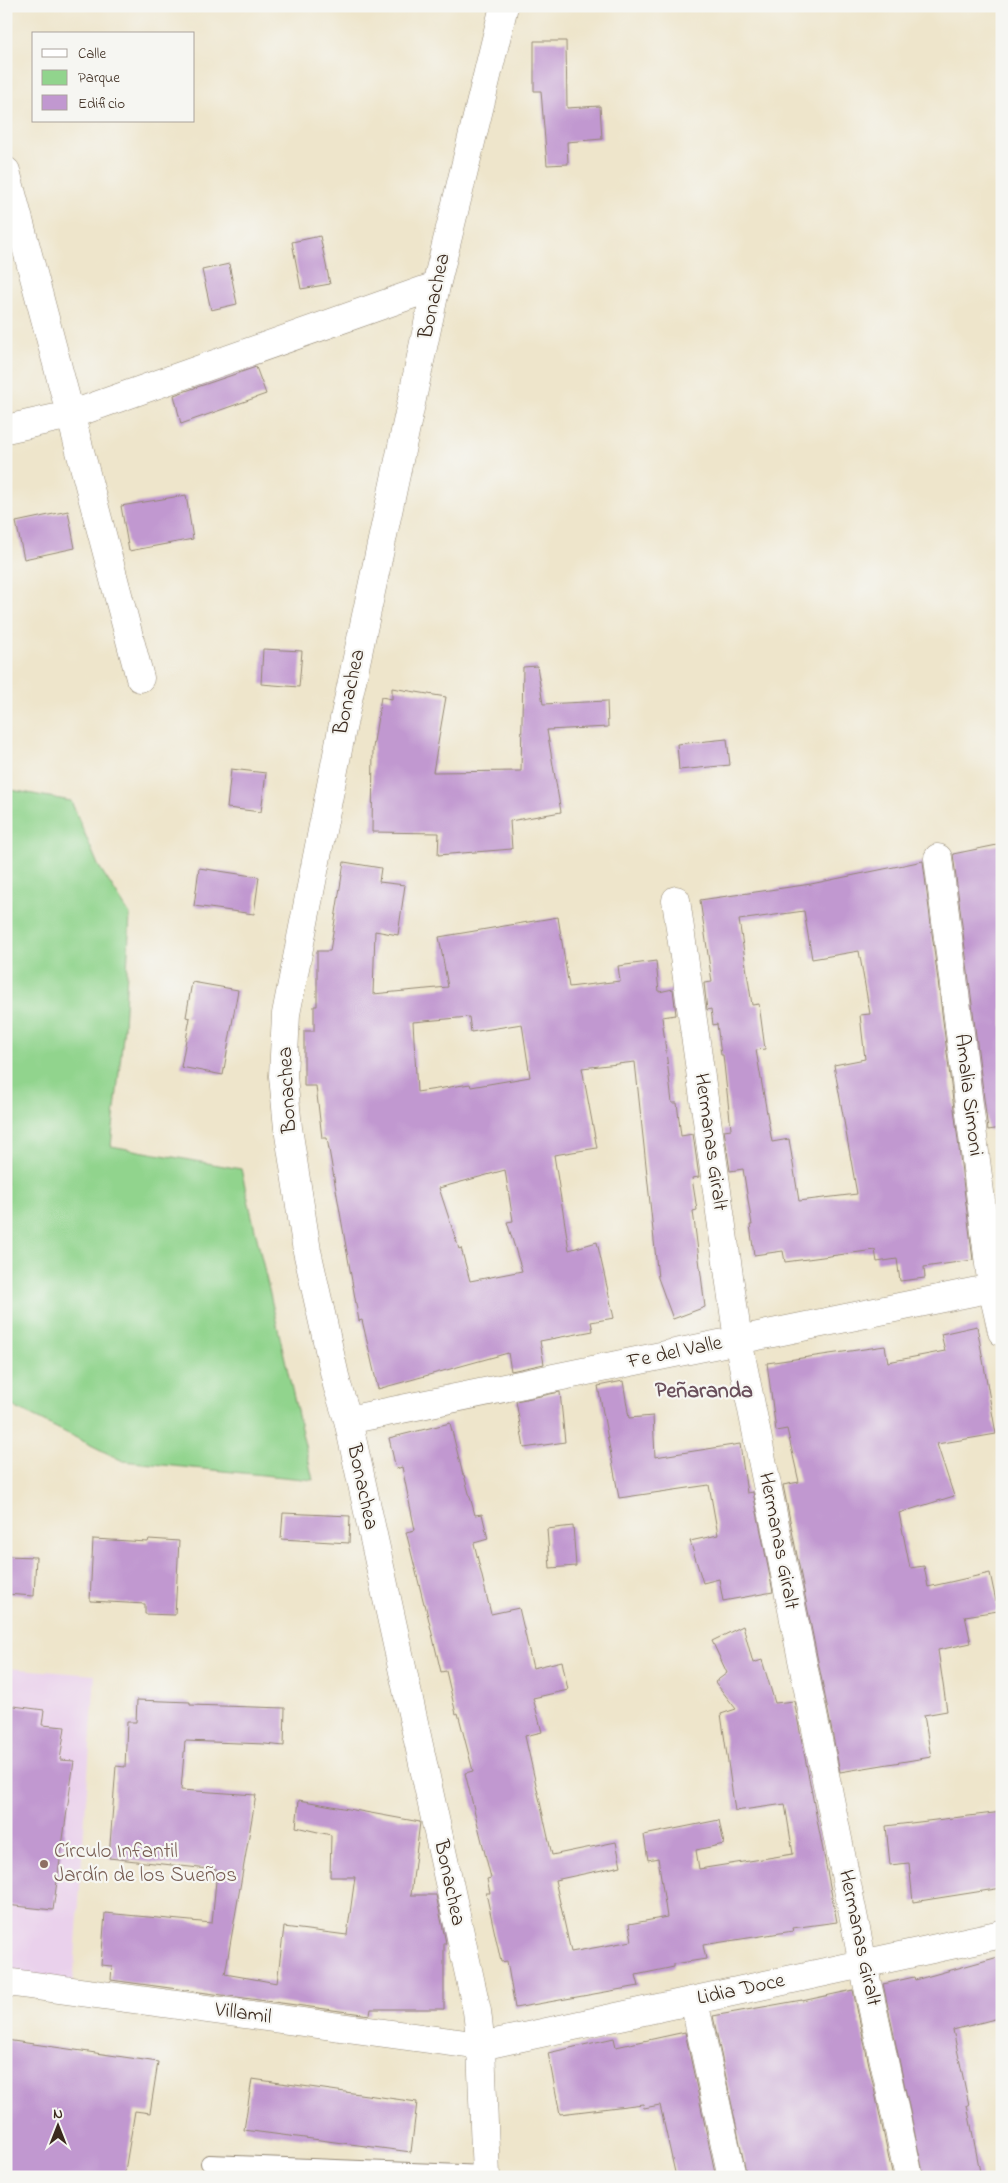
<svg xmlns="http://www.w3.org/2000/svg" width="1008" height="2183" font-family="'Indie Flower',sans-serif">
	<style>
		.built { fill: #ead1ec }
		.green { fill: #91d48d; stroke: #667f56 }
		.building { fill: #c198d0; fill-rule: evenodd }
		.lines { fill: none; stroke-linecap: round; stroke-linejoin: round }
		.lane-casing { stroke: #948874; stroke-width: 18 }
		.street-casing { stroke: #948874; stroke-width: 29 }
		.lane { stroke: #fff; stroke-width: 16 }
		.street { stroke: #fff; stroke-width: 28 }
		.education-dot { fill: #8d6e63; stroke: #f6f6f2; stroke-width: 2 }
		.labels { text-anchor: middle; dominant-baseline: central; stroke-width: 4.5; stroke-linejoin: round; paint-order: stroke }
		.street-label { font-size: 21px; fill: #3b2a1e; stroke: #f6f6f2 }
		.education-label { font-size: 21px; fill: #785e54; stroke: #f6f6f2; text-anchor: start }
		.neighbourhood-label { font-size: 22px; font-weight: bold; fill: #6a505c; stroke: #f6f6f2 }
	</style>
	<rect width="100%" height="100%" fill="#f6f6f2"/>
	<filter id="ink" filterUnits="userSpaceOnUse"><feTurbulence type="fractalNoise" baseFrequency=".02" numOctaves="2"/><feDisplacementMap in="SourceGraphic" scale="10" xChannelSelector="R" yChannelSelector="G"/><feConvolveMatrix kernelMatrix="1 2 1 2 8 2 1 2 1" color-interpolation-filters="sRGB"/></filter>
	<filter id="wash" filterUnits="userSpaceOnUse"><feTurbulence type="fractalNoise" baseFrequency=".0096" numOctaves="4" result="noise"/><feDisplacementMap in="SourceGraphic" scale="20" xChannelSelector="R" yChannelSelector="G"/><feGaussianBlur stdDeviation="1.12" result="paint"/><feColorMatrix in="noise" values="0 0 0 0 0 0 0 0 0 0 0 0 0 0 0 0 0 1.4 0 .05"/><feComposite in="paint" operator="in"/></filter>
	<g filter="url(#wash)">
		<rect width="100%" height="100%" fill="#eee5cb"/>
		<path class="built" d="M 6,1668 L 95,1675 L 73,1986 L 6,1977 Z"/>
		<path class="green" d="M 6,789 L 71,801 L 98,865 L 130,915 L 124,1027 L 111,1146 L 241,1169 L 313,1480 L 123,1461 L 6,1403 Z"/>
		<g id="blocks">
			<path class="building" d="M 534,41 L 566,41 L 567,108 L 600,106 L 602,139 L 567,142 L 568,164 L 547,165 L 541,91 L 534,91 Z
				M 320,236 L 330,284 L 301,289 L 292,242 Z
				M 229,264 L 237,304 L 211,310 L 202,270 Z
				M 256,367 L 266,394 L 181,424 L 174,395 Z
				M 186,495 L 193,539 L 129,551 L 121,506 Z
				M 68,511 L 75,548 L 24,559 L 16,522 Z
				M 263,649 L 302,651 L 299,687 L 261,684 Z
				M 537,666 L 543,704 L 607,701 L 608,727 L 547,730 L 561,812 L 510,821 L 512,849 L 438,855 L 439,833 L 372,832 L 373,748 L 381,697 L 392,699 L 392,688 L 446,697 L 433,772 L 521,771 L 523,667 Z
				M 727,739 L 730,765 L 679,770 L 677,744 Z
				M 231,769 L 266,773 L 261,812 L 227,808 Z
				M 1002,844 L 1002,1128 L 988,1130 L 953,854 Z
				M 923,861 L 973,1260 L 924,1267 L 925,1278 L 900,1281 L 897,1259 L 877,1262 L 875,1250 L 785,1262 L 783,1251 L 754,1255 L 750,1225 L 752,1225 L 743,1169 L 730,1171 L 724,1130 L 731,1129 L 723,1055 L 721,1055 L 717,1024 L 713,1025 L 711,1009 L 707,1010 L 704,983 L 712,982 L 700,900 L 811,884 ZM 804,911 L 812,959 L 859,951 L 870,1014 L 860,1015 L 865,1059 L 834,1065 L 857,1194 L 799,1201 L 789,1139 L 772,1142 L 756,1050 L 765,1049 L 759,1004 L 752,1005 L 739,920 Z
				M 344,862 L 381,868 L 379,882 L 405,885 L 398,935 L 375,931 L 373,994 L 448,987 L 439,937 L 558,917 L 569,987 L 620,981 L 618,966 L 656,961 L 659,992 L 673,989 L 676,1015 L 662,1017 L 672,1103 L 677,1103 L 681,1136 L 693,1134 L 699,1177 L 692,1178 L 697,1210 L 693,1211 L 705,1307 L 673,1319 L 658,1278 L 635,1062 L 582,1068 L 597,1148 L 554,1155 L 569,1250 L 597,1242 L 614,1318 L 591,1322 L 593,1331 L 540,1341 L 544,1364 L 511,1371 L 508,1353 L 378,1389 L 362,1320 L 359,1321 L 327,1138 L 322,1138 L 316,1086 L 304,1086 L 304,1031 L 314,1031 L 314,1006 L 317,1006 L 317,951 L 330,951 ZM 469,1017 L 471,1032 L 522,1024 L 530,1077 L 471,1087 L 470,1084 L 417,1092 L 413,1022 ZM 505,1170 L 513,1221 L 507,1222 L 522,1271 L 470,1281 L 461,1248 L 459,1249 L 439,1188 Z
				M 199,868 L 259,877 L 254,914 L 194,906 Z
				M 192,982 L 238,990 L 223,1075 L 181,1067 L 190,1018 L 186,1017 Z
				M 977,1326 L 996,1434 L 937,1444 L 954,1496 L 899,1513 L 910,1568 L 924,1566 L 928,1587 L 990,1573 L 998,1611 L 965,1616 L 971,1643 L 938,1650 L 947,1711 L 924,1715 L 931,1757 L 840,1772 L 783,1485 L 799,1482 L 787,1429 L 776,1431 L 767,1363 L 885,1346 L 888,1362 L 945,1351 L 941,1334 Z
				M 623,1381 L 629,1418 L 653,1416 L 655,1457 L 740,1444 L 747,1493 L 753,1492 L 773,1592 L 723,1601 L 719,1579 L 703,1583 L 690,1541 L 718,1535 L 709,1485 L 619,1498 L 598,1386 Z
				M 560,1392 L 565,1442 L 524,1448 L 516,1401 Z
				M 450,1423 L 463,1475 L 464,1475 L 475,1515 L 482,1514 L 488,1539 L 474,1543 L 491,1614 L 519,1608 L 533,1668 L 562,1661 L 568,1690 L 533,1698 L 542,1732 L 525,1736 L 552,1855 L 616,1842 L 621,1866 L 555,1880 L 571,1952 L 632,1941 L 629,1924 L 667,1917 L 658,1858 L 648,1860 L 644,1835 L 719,1820 L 724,1844 L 696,1850 L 699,1869 L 793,1854 L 785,1804 L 735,1811 L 721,1714 L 736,1709 L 715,1682 L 727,1673 L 712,1641 L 743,1626 L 753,1663 L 762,1660 L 775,1703 L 794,1701 L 837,1922 L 792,1928 L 793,1931 L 703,1945 L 706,1959 L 674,1964 L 674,1967 L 636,1975 L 639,1986 L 515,2008 L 507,1961 L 501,1962 L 486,1893 L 490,1893 L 487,1879 L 491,1878 L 465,1773 L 473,1771 L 458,1713 L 456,1714 L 446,1671 L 441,1672 L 425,1604 L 424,1604 L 406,1532 L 415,1530 L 402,1467 L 396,1469 L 389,1438 Z
				M 283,1513 L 350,1516 L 349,1543 L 281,1539 Z
				M 573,1526 L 576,1566 L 550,1568 L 547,1529 Z
				M 93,1539 L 148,1542 L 149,1539 L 179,1541 L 175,1615 L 145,1614 L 145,1604 L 90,1601 Z
				M 6,1556 L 36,1557 L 34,1596 L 6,1594 Z
				M 137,1700 L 190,1702 L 190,1705 L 285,1708 L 284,1746 L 265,1744 L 185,1741 L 181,1790 L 256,1795 L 225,1974 L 277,1983 L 284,1927 L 347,1935 L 355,1877 L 330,1877 L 331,1835 L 296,1827 L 299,1800 L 420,1822 L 411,1895 L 436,1895 L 446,1943 L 444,1943 L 444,2009 L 371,2009 L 370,2015 L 111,1980 L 112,1966 L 101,1965 L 105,1913 L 212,1923 L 217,1870 L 109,1858 L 116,1766 L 125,1767 L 127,1722 L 136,1722 Z
				M 6,1705 L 44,1710 L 42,1725 L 65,1727 L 60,1760 L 74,1761 L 53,1910 L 6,1905 Z
				M 1002,1812 L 1002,1888 L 913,1902 L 909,1863 L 890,1865 L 886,1826 Z
				M 1002,1956 L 1002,2017 L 953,2030 L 969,2105 L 967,2105 L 981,2177 L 924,2177 L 883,1984 L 914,1977 L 915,1980 Z
				M 853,1990 L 893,2177 L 747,2177 L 713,2016 L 802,2000 L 802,2001 Z
				M 685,2032 L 716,2177 L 676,2177 L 660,2105 L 644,2108 L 643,2104 L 560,2114 L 548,2053 L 614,2038 L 616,2047 Z
				M 6,2040 L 158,2062 L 150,2113 L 135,2111 L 124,2177 L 6,2177 Z
				M 252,2079 L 417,2102 L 411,2152 L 244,2130 Z"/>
		</g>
	</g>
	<g filter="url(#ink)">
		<use href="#blocks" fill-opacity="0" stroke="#948874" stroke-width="1"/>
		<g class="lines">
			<g class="lane-casing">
				<path id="lane" d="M 209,2163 L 486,2174"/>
			</g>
			<g class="street-casing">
				<path id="street" d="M 6,171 L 140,678
					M 6,429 L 70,415 L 436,286
					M 938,858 L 992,1288 L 1002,1332
					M 676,900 L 738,1340 L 863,1964 L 909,2177
					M 348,1420 L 1002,1286
					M 6,1982 L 481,2046 L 1002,1934
					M 694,2001 L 732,2177
					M 486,2177 L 481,2046 L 477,2011 L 348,1420 L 337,1385 L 307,1251 L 288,1128 L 283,1076 L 286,1014 L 344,719 L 436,286 L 504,6"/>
			</g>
			<use href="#lane" class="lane"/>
			<use href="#street" class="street"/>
		</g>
	</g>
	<circle class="education-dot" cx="44" cy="1864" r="5"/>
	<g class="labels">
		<g class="street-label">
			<text transform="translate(435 296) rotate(-78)">Bonachea</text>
			<text transform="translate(350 692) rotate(-78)">Bonachea</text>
			<text transform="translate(288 1090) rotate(-93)">Bonachea</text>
			<text transform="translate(968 1095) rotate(83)">Amalia Simoni</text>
			<text transform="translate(710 1142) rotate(82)">Hermanas Giralt</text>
			<text transform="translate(675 1353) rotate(-12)">Fe del Valle</text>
			<text transform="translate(362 1487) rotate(78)">Bonachea</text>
			<text transform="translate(778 1541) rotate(79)">Hermanas Giralt</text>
			<text transform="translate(449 1883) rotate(78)">Bonachea</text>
			<text transform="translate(859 1938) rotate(78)">Hermanas Giralt</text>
			<text transform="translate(741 1990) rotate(-12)">Lidia Doce</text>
			<text transform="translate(243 2014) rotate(8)">Villamil</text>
		</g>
		<g class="education-label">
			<text x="54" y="1852">Círculo Infantil<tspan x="54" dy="24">Jardín de los Sueños</tspan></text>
		</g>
		<g class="neighbourhood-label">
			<text x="704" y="1392">Peñaranda</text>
		</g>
	</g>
	<rect width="1008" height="2183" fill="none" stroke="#f6f6f2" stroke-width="25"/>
	<rect x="32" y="32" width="162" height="90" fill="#f6f6f2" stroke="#aba49d"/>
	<rect x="42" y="49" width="25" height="8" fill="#ffffff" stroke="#aba49d"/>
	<text x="78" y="58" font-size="15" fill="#3b2a1e">Calle</text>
	<rect x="42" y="70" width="25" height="15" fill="#91d48d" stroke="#aba49d"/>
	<text x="78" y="82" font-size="15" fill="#3b2a1e">Parque</text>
	<rect x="42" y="95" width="25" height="15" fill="#c198d0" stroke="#aba49d"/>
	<text x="78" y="108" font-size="15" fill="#3b2a1e">Edificio</text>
	<g transform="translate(58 2126)" stroke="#f6f6f2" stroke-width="4" paint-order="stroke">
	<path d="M0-4L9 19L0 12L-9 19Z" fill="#3b2a1e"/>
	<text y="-8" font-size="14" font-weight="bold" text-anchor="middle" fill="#3b2a1e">N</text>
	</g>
</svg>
